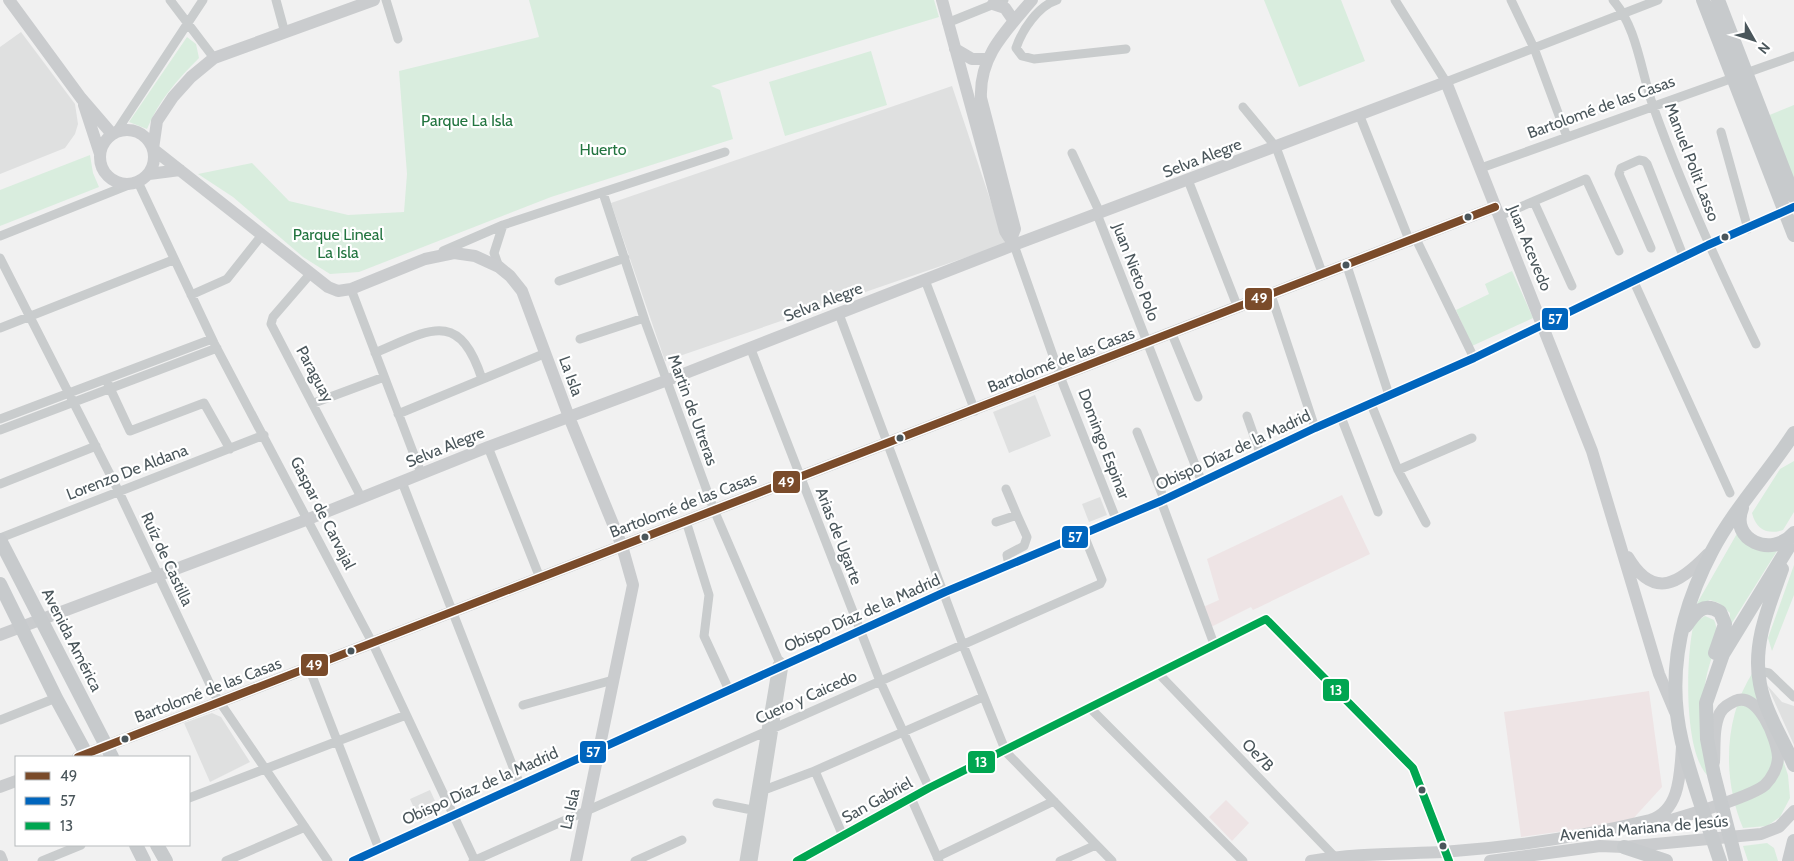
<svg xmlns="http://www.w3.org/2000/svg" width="1794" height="861" font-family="Cabin,sans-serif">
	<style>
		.education { fill: #dfe0e0 }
		.medical { fill: #eee4e5 }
		.green { fill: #d9edde }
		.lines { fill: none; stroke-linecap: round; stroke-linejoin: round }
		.street { stroke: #c9cccd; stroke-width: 9 }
		.secondary { stroke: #caccce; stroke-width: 12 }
		.primary { stroke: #c7cacc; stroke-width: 14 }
		.bus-1-casing { stroke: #fff; stroke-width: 11 }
		.bus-2-casing { stroke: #fff; stroke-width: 11 }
		.bus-3-casing { stroke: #fff; stroke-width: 11 }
		.bus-1 { stroke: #7a4b2a; stroke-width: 8 }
		.bus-2 { stroke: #0065bd; stroke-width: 8 }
		.bus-3 { stroke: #00a651; stroke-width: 8 }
		.bus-dot { fill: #4a565b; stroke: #fff; stroke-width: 2 }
		.labels { text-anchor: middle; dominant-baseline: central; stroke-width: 4.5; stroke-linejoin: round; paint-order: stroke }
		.street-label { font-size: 16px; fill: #4a565b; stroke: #fff }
		.park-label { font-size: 16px; fill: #237540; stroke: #fff }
		.line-badge { stroke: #fff; stroke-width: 2 }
		.badge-label { font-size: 14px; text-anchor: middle; font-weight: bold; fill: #fff }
	</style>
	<rect width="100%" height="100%" fill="#f1f1f1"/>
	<path class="education" d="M 21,32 L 75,104 L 78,124 L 75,134 L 65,148 L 0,174 L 0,47 Z
		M 952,86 L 1005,244 L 665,361 L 611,203 Z
		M 1035,395 L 1051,436 L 1009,453 L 993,412 Z
		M 1100,497 L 1107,515 L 1089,522 L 1082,504 Z
		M 1767,685 L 1782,702 L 1794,706 L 1794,745 Z
		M 212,713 L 221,717 L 250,762 L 210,782 L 184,723 Z
		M 430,790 L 440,812 L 420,822 L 410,799 Z"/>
	<path class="medical" d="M 1342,495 L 1370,554 L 1253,610 L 1251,607 L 1207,629 L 1201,608 L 1219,600 L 1207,559 Z
		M 1649,691 L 1662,787 L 1630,822 L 1521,837 L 1504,712 Z
		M 1226,800 L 1249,823 L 1232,841 L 1209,817 Z"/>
	<path class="green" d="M 529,0 L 934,0 L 939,17 L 711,86 L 720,90 L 733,139 L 551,197 L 359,272 L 330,274 L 303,257 L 233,197 L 198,174 L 252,163 L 289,201 L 348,215 L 404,212 L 407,174 L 399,71 L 539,37 Z
		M 1264,0 L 1341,0 L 1365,61 L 1299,87 Z
		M 187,37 L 196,44 L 199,58 C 177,80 159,100 147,129 L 129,122 Z
		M 871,51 L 887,105 L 785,136 L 769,82 Z
		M 1794,105 L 1794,185 L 1767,116 Z
		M 90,155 L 93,173 L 99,187 L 0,226 L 0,190 Z
		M 1512,271 L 1533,318 L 1472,346 L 1456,310 L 1489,294 L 1485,284 Z
		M 1794,461 L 1794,512 L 1783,530 C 1768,535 1756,530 1752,513 L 1780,469 Z
		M 1739,530 C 1744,548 1758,553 1777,551 L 1730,626 L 1730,613 L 1719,603 L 1710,600 L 1695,607 Z
		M 1794,565 L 1794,595 L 1772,651 L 1768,638 Z
		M 1705,616 L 1714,620 C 1722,636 1709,661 1706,679 C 1699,713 1706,745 1710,778 C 1683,756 1686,660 1693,627 L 1697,621 Z
		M 1753,672 L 1788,775 L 1790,798 L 1780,817 L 1767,826 L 1743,828 C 1722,778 1724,717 1753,672 Z
		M 1767,843 L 1774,848 L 1778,861 L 1748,861 L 1743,846 Z"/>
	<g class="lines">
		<path class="street" d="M 170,0 L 214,58
			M 276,0 L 285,33
			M 386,0 L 398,39
			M 1057,0 C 1038,6 1022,30 1016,48 L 1022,56 L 1034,59 L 1126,49
			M 1395,0 L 1446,82 L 1658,0
			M 1511,0 L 1534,48 L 1567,137
			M 1613,0 C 1637,27 1641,72 1653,106 C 1682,188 1718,266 1756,344
			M 947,23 L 1004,0
			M 1746,73 L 1794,56
			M 1243,107 L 1276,147 L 1323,275
			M 1359,114 L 1410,242
			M 116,132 L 203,0
			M 1721,132 L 1748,229
			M 1072,153 L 1100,213
			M 1481,168 L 1733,78
			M 1188,180 L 1238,308
			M 138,182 L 214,343 L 373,644 L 475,861
			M 603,193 L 645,321 L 714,510 L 778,659 L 784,665 L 753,861
			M 1534,202 L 1572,286
			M 1097,214 L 1201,480
			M 1499,216 L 1586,179 L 1619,251
			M 0,236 L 131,184
			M 1416,239 L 1474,358
			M 1014,245 L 1063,384 L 1116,519
			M 1651,248 L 1619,174 L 1621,168 L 1639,160 L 1644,161 L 1647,164 L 1684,258
			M 443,251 L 503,225 L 725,152
			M 0,258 L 119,492 L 215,695 L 328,861
			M 1347,266 L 1389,395
			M 499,267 L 494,253 L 503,225
			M 311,273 L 273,317 L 271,324 L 361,497
			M 925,280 L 975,411
			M 559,281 L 625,258
			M 1634,282 L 1730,493
			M 351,289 L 421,473
			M 191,295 L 227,279 L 262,235
			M 1271,295 L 1315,428
			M 839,314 L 963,645 L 1006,752 L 1112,861
			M 0,328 L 173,260
			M 1172,334 L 1198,397
			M 580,339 L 644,318
			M 750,347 L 880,681 L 929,788
			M 375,353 C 429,330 459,308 482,379
			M 108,384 L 130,431 L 204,403 L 230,449
			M 314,403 L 384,377
			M 1371,404 L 1398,470 L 1426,523
			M 398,414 L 546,353
			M 1247,416 L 1260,453
			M 1341,417 L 1378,512
			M 0,419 L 212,339
			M 0,430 L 217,348
			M 1137,432 L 1164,499
			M 488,447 L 540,578
			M 1398,470 L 1472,438
			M 402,482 L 520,785
			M 0,484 L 96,446
			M 1006,489 L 1017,515
			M 1161,501 L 1214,644
			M 686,521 L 709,595 L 704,636 L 729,690
			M 996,522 L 1017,515 L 1027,537 L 1024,546 L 1007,555 L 1009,565
			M 0,538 L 264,435
			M 309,668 L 379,849
			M 1759,671 L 1769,673 L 1794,697
			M 1158,673 L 1335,857
			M 523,705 L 613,680
			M 1090,708 L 1243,861
			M 0,720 L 56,698
			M 815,771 L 843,836
			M 764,790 L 812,772 L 983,697
			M 189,798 L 406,715
			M 911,798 L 939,861
			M 717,803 L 752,810
			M 937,857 L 1054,801
			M 42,861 L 81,845
			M 226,861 L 305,827
			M 353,861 L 945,592 L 1161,501 L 1315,428 L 1474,358 L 1708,245 L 1794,207
			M 473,861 L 1100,584 L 1102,580 L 1083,533
			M 635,861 L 682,840
			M 744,861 L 777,665
			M 797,861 L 929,788 L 1266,619 L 1413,768 L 1449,861
			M 1060,861 L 1096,845"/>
		<path class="secondary" d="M 9,0 L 81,98 L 112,134
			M 374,0 L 214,58 L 191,77 L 173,97 L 157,121 L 153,149 L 328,287 L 338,291 L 351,289 L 425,259 L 454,253 L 475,256 L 499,267 L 510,276 L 522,291 L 569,417 L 622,546 L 633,585 L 576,861
			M 942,0 L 1005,231 L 1013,244
			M 993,4 L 1005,8 L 1014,21
			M 955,49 L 972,59 L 987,59
			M 84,105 L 100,154
			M100 157a27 27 0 1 1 54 0a27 27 0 1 1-54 0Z
			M 149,174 L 180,170
			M 1011,239 L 1015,229 L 981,98 C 979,56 1006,31 1032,0
			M 1628,557 C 1654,601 1680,583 1708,554
			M 0,635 L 306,520 L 488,447 L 673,378 L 1014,245 L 1446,82 L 1592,451 L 1659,674 L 1675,712
			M 78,757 L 1495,207
			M 0,787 L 16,781
			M 1654,825 C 1677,818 1750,798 1765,785 C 1772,778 1778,767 1778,757 C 1777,739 1758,691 1735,701 C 1729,704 1723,707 1720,713 C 1713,727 1715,747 1714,762
			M 0,856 L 2,861
			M 1311,861 C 1354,853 1400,854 1443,852 C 1515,847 1580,837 1650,820 C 1680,811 1680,774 1682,747
			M 1490,861 L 1600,846 L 1624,847 L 1761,834 L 1779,827 L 1794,811"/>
		<path class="primary" d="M 1703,0 L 1794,235
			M 1718,0 L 1794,197
			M 1742,508 C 1729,540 1772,559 1794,533
			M 0,540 L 112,757
			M 1782,569 C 1769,606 1752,644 1760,684 C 1765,712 1783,739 1794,765
			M 0,584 L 56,698 L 88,757
			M 1686,626 C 1695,613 1703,601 1720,612 L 1725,624 L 1715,653
			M 136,845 L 144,861
			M 157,845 L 166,861
			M 1624,847 L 1666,861
			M 1720,861 C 1707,822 1692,782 1682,742 C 1666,676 1681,610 1712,551 C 1734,509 1768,473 1794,433
			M 1736,861 L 1714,775 L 1707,739 L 1706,703 L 1723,654 L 1794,538
			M 1789,861 L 1794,841"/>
		<g class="bus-1-casing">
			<path id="bus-1" d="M 78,757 L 1495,207"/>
		</g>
		<g class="bus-2-casing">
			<path id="bus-2" d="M 353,861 L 945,592 L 1161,501 L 1315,428 L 1474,358 L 1708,245 L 1794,207"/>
		</g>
		<g class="bus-3-casing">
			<path id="bus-3" d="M 797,861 L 929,788 L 1266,619 L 1413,768 L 1449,861"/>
		</g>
		<use href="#bus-1" class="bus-1"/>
		<use href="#bus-2" class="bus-2"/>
		<use href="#bus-3" class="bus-3"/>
	</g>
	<g class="bus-dot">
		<circle cx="1468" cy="217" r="4.5"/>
		<circle cx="1725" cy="237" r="4.5"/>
		<circle cx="1346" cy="265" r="4.5"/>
		<circle cx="900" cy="438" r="4.5"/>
		<circle cx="645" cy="537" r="4.5"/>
		<circle cx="351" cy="651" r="4.5"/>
		<circle cx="125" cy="739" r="4.5"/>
		<circle cx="1422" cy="790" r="4.5"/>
		<circle cx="1443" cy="846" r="4.5"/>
	</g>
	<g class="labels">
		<g class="street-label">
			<text transform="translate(1601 107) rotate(-20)">Bartolomé de las Casas</text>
			<text transform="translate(1202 158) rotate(-21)">Selva Alegre</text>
			<text transform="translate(1692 162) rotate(69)">Manuel Polit Lasso</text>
			<text transform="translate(1530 248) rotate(68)">Juan Acevedo</text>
			<text transform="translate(1136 272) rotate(69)">Juan Nieto Polo</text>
			<text transform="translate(823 302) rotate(-21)">Selva Alegre</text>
			<text transform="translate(1061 360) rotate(-21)">Bartolomé de las Casas</text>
			<text transform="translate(315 374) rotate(62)">Paraguay</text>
			<text transform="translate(571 376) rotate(70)">La Isla</text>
			<text transform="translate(693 410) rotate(70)">Martin de Utreras</text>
			<text transform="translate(1104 444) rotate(69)">Domingo Espinar</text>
			<text transform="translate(445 447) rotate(-22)">Selva Alegre</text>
			<text transform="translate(1233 450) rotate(-25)">Obispo Díaz de la Madrid</text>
			<text transform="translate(127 472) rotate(-21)">Lorenzo De Aldana</text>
			<text transform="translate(683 505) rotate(-21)">Bartolomé de las Casas</text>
			<text transform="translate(323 513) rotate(63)">Gaspar de Carvajal</text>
			<text transform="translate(839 536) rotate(69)">Arias de Ugarte</text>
			<text transform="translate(167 559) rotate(65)">Ruíz de Castilla</text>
			<text transform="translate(862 613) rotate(-24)">Obispo Díaz de la Madrid</text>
			<text transform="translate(72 640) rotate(63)">Avenida América</text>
			<text transform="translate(208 690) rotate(-21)">Bartolomé de las Casas</text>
			<text transform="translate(806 697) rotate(-24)">Cuero y Caicedo</text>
			<text transform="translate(1258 755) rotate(46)">Oe7B</text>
			<text transform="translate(480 786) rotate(-24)">Obispo Díaz de la Madrid</text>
			<text transform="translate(877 800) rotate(-29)">San Gabriel</text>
			<text transform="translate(570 809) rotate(-78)">La Isla</text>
			<text transform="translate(1644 828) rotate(-5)">Avenida Mariana de Jesús</text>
		</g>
		<g class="park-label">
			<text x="467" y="120">Parque La Isla</text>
			<text x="603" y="149">Huerto</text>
			<text x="338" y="234">Parque Lineal<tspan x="338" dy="18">La Isla</tspan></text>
		</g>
	</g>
	<g class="line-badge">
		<rect x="1244" y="287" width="29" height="24" rx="5" fill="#7a4b2a"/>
		<rect x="1541" y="307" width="28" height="24" rx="5" fill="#0065bd"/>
		<rect x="772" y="470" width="29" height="24" rx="5" fill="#7a4b2a"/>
		<rect x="1061" y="525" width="28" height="24" rx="5" fill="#0065bd"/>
		<rect x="300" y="653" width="29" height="24" rx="5" fill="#7a4b2a"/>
		<rect x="1322" y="678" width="28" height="24" rx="5" fill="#00a651"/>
		<rect x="579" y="740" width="28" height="24" rx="5" fill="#0065bd"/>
		<rect x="967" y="750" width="29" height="24" rx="5" fill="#00a651"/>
	</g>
	<g class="badge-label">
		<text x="1259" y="303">49</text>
		<text x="1555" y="324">57</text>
		<text x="786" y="487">49</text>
		<text x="1075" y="542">57</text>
		<text x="314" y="670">49</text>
		<text x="1336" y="695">13</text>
		<text x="593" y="757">57</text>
		<text x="981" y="767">13</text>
	</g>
	<rect x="15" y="756" width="175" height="90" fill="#ffffff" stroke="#b7bbbd"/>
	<rect x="25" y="772" width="25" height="8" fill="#7a4b2a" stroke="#b7bbbd"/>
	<text x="60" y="781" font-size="15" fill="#4a565b">49</text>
	<rect x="25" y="797" width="25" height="8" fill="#0065bd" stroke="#b7bbbd"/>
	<text x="60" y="806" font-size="15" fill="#4a565b">57</text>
	<rect x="25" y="822" width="25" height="8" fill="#00a651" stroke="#b7bbbd"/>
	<text x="60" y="831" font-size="15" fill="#4a565b">13</text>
	<g transform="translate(1754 40) rotate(129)" stroke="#ffffff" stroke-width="4" paint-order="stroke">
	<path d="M0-4L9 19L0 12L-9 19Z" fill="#4a565b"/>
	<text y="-8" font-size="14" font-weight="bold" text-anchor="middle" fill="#4a565b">N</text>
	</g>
</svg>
